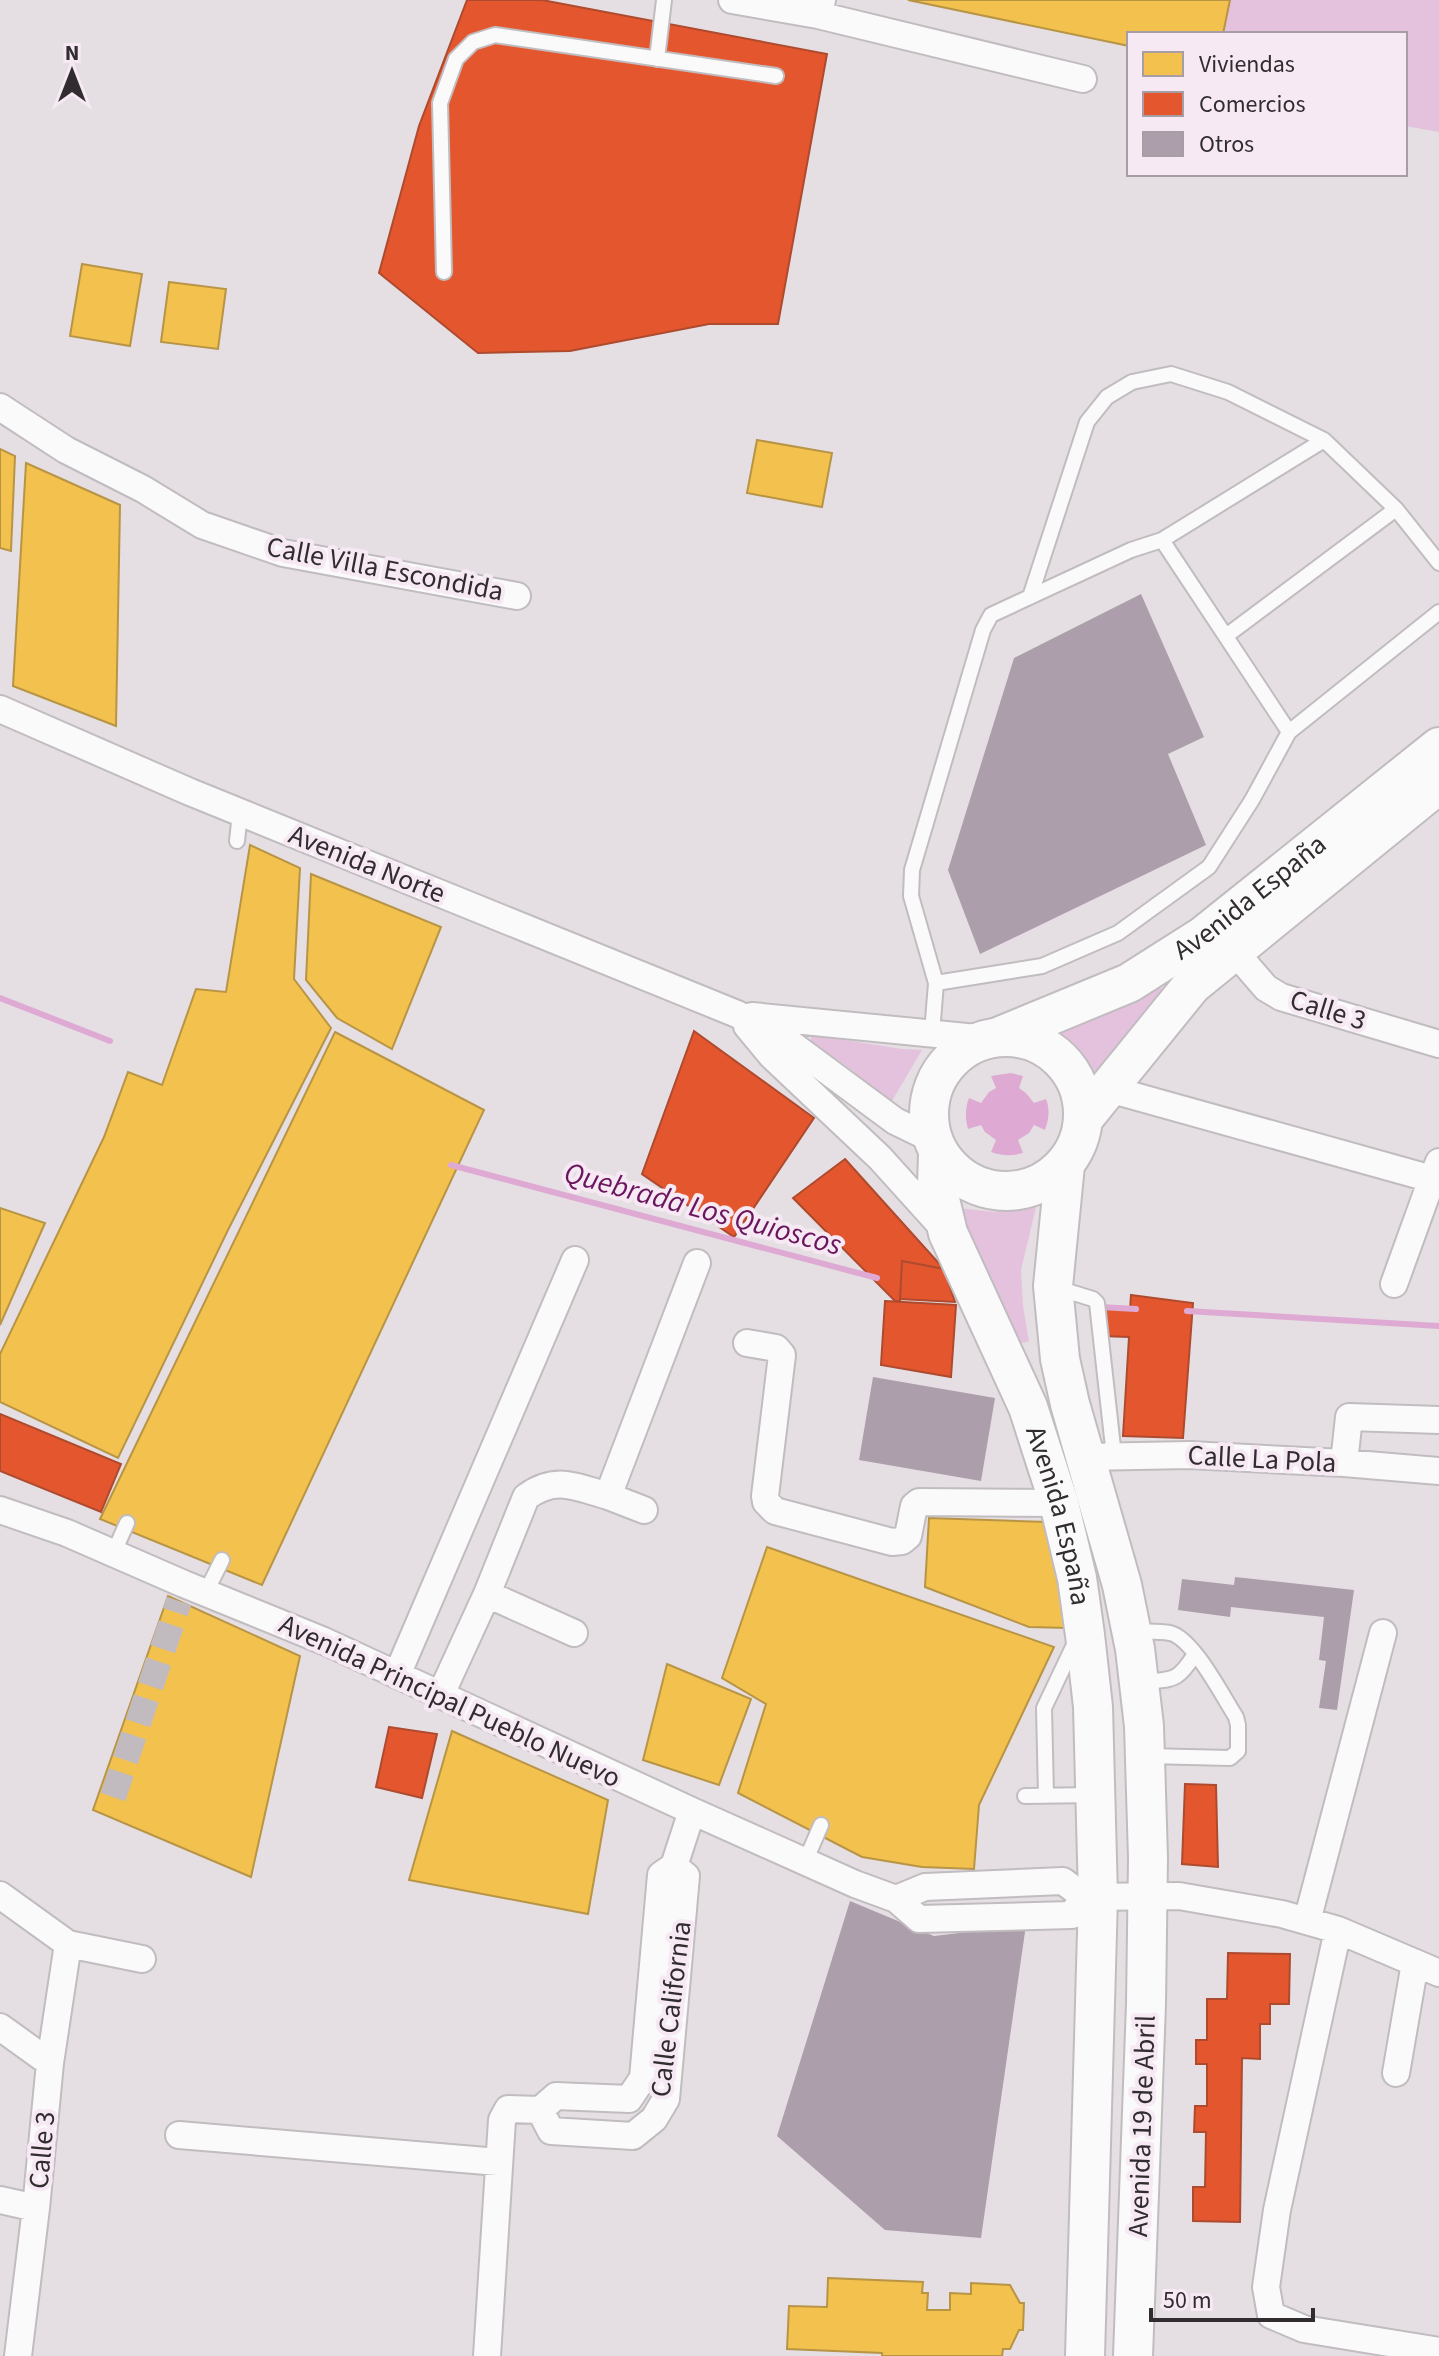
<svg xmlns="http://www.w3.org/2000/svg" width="1439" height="2356" font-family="'Source Sans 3',sans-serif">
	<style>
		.green { fill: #e4c2dd }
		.water { fill: #deaad3 }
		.homes { fill: #f2c14e; stroke: #b89445; stroke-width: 2 }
		.shops { fill: #e4572e; stroke: #ae4a2e; stroke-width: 2 }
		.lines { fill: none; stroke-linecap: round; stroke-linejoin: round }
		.stream { stroke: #deaad3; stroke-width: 6 }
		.building { fill: #ad9eab }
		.minor-tunnel { stroke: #c1bbc0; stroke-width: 26; stroke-dasharray: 26 13; stroke-linecap: butt }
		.service-casing { stroke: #c1bcbf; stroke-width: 18 }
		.minor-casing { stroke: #c1bcbf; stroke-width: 30 }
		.secondary-casing { stroke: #c1bcbf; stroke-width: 42 }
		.service { stroke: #fbfafb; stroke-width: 14 }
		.minor { stroke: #fbfafb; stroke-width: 26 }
		.secondary { stroke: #fbfafb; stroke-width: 38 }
		.labels { text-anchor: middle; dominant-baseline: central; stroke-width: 8; stroke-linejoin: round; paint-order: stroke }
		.street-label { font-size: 28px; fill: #302c2f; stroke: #f6e9f3 }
		.water-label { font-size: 30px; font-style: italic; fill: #6a155e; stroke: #f6e9f3 }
	</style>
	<rect width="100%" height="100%" fill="#e5dfe4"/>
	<path class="green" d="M 1214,0 L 1439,0 L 1439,132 L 1405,126 L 1405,34 L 1207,34 Z
		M 1158,985 L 1168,997 L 1094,1089 C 1087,1061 1077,1048 1053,1032 Z
		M 813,1035 L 902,1049 L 922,1050 L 889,1106 C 867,1078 839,1061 810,1041 Z
		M 1038,1199 L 1021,1270 L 1023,1306 L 1029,1341 L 1019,1344 L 957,1208 L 995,1212 Z"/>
	<path class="water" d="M 1011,1073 L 1023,1076 L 1019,1088 L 1026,1093 L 1034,1103 L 1046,1099 C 1050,1109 1049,1119 1045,1130 L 1034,1125 L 1029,1133 L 1018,1140 L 1023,1153 C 1012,1156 1002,1156 991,1152 L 996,1140 L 985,1132 L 981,1125 L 968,1129 C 965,1118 965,1109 969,1098 L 981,1103 L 989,1092 L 996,1088 L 991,1076 Z"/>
	<path class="homes" d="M 908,0 L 1230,0 L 1223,34 L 1129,34 L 1129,46 Z
		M 82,264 L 142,274 L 130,346 L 70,336 Z
		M 169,282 L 226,289 L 218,349 L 161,342 Z
		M 757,440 L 832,453 L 822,507 L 747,493 Z
		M 0,449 L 15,456 L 11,551 L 0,548 Z
		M 26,463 L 120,505 L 116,726 L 13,686 Z
		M 250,845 L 300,868 L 294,979 L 331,1028 L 228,1230 L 118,1458 L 0,1402 L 0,1354 L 104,1137 L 128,1072 L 162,1085 L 196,989 L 226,992 Z
		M 311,874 L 441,927 L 392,1049 L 337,1018 L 306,980 Z
		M 335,1032 L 484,1110 L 262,1585 L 100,1519 Z
		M 0,1208 L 45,1223 L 0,1325 Z
		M 929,1518 L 1048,1522 L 1067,1628 L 1029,1627 L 925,1587 Z
		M 767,1547 L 1054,1647 L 979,1805 L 974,1869 L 922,1867 L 862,1857 L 738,1793 L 766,1704 L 722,1678 Z
		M 168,1596 L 300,1656 L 251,1877 L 93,1810 Z
		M 667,1664 L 751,1699 L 719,1785 L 643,1760 Z
		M 452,1731 L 608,1800 L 588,1914 L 409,1880 Z
		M 828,2278 L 923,2282 L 922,2293 L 928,2293 L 927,2310 L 950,2310 L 950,2293 L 971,2294 L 971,2283 L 1010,2285 L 1020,2303 L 1024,2303 L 1023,2330 L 1019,2330 L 1010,2349 L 1003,2349 L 1002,2356 L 882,2356 L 882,2353 L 787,2349 L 789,2306 L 827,2307 Z"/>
	<path class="shops" d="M 467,0 L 542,0 L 827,54 L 778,324 L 709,324 L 570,351 L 478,353 L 379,273 L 419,126 Z
		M 694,1031 L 814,1118 L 734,1237 L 642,1174 Z
		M 845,1159 L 944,1269 L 902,1261 L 900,1301 L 895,1301 L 793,1198 Z
		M 902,1261 L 944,1269 L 955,1302 L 900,1299 Z
		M 1131,1295 L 1193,1303 L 1183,1438 L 1123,1436 L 1129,1337 L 1102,1336 L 1103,1309 L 1130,1310 Z
		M 885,1301 L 956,1305 L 951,1377 L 881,1365 Z
		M 0,1414 L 121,1464 L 101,1512 L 0,1471 Z
		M 389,1727 L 437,1734 L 422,1798 L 376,1787 Z
		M 1185,1784 L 1216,1785 L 1218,1867 L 1182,1864 Z
		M 1228,1953 L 1290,1954 L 1289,2004 L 1270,2004 L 1270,2024 L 1260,2024 L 1260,2059 L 1242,2058 L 1240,2222 L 1193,2221 L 1193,2187 L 1205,2187 L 1206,2132 L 1194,2132 L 1195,2106 L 1207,2106 L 1207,2064 L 1196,2064 L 1196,2040 L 1207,2040 L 1207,1999 L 1227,1999 Z"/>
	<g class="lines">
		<path class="stream" d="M 0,998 L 110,1041
			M 451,1165 L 877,1278
			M 1100,1307 L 1136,1309
			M 1187,1311 L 1439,1326"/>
	</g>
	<path class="building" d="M 1141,594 L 1204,737 L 1168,754 L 1206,845 L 980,954 L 948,870 L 1014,658 Z
		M 873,1377 L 995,1398 L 981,1481 L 859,1460 Z
		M 1235,1577 L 1354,1590 L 1337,1710 L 1319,1708 L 1326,1661 L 1319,1660 L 1324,1617 L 1231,1607 L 1230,1617 L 1178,1610 L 1182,1579 L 1234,1585 Z
		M 850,1901 L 934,1936 L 1026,1925 L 981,2238 L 885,2230 L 777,2136 Z"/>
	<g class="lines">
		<path class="minor-tunnel" d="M 113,1797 L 179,1601"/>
		<g class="service-casing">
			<path id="service" d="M 657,59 L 664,0
				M 444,272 L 440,103 L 456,59 L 473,42 L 495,35 L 776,76
				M 1162,540 L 1289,732
				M 1030,597 L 1087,422 L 1107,397 L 1132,382 L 1171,374 L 1228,392 L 1324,440
				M 1226,636 L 1396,509
				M 237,841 L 240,813
				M 936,983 L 1042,966 L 1118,933 L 1209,867 L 1252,800 L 1289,732 L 1439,612
				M 932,1033 L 936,983 L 911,896 L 912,870 L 983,630 L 991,615 L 1131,550 L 1162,540 L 1324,440 L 1396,509 L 1439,563
				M 1054,1287 L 1093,1299 L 1097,1303 L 1114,1456
				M 114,1552 L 127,1523
				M 206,1592 L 222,1560
				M 1132,1631 C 1144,1632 1158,1631 1170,1633 C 1193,1638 1223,1697 1236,1717 L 1238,1725 L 1238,1751 L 1230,1758 L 1147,1756
				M 1139,1683 C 1173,1678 1176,1684 1195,1654
				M 1046,1795 L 1044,1708 L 1072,1649 L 1077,1644
				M 1025,1796 L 1095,1795
				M 805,1862 L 821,1825"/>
		</g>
		<g class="minor-casing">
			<path id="minor" d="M 732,0 L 818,15 L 822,0
				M 818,15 L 1083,79
				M 0,407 L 66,450 L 143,489 L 202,525 L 283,553 L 517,596
				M 0,709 L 190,792 L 737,1014 L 787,1041 L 895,1121 L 932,1139
				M 1234,951 L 1266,988 L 1281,997 L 1439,1044
				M 752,1016 L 987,1039
				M 747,1026 L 771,1055 L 880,1158 L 945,1230
				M 1109,1089 L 1432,1179 L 1439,1162
				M 1394,1284 L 1432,1179
				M 747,1343 L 776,1348 L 782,1355 L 765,1496 L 766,1502 L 775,1511 L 892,1542 L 902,1541 L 908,1536 L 914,1506 L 919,1502 L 1059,1503
				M 1085,1457 L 1190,1455 L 1344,1463 L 1439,1471
				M 1344,1463 L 1349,1417 L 1439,1420
				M 608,1496 L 644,1510
				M 0,1510 L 67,1533 L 184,1584 L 324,1641 L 692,1811 L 855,1884 L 896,1899 L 919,1919 L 1072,1915 L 1084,1897
				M 487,1594 L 574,1633
				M 397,1675 L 575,1260
				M 441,1694 L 487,1594 L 526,1497 C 556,1475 576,1487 608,1496 L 697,1263
				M 674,1866 L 692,1811
				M 0,1895 L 68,1944 L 142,1959
				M 896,1899 L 925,1887 L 1063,1881 L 1084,1897 L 1179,1896 L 1282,1914 L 1338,1930 L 1439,1973
				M 1307,1921 L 1383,1633
				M 1338,1930 L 1277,2210 L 1266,2287 L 1271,2315 L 1304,2329 L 1439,2351
				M 0,2027 L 50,2063
				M 1396,2073 L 1415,1963
				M 179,2135 L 498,2162
				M 0,2200 L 36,2208
				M 18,2356 L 36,2208 L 50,2063 L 68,1944
				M 487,2356 L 502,2120 L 508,2109 L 540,2110 L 556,2096 L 629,2099 L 643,2078 L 661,1875 L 674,1866 L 686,1876 L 666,2099 L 654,2119 L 633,2136 L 551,2131 L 540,2110"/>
		</g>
		<g class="secondary-casing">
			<g id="secondary">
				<circle cx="1006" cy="1114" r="77"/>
				<path id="s1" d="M 998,1037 L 1129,983 L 1203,936 L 1439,747"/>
				<path d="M 1084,1118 L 1192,985 L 1439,784"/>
				<path id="s2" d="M 938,1153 L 937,1187 L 948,1233 L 1028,1407 L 1059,1503 L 1077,1578 L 1085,1635 L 1093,1707 L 1098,1897 L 1085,2356"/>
				<path d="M 1065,1165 L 1053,1286 L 1060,1359 L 1070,1404 L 1122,1585 L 1135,1649 L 1144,1726 L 1148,1858 L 1146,2004 L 1133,2356"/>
			</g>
		</g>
		<use href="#service" class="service"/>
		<use href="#minor" class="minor"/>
		<use href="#secondary" class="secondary"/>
	</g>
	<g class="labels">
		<g class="street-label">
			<text transform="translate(385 569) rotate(11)">Calle Villa Escondida</text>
			<text transform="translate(367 864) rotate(22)">Avenida Norte</text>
			<text stroke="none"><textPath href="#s1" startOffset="290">Avenida España</textPath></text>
			<text transform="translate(1328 1010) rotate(17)">Calle 3</text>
			<text transform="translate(1262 1459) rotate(3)">Calle La Pola</text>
			<text stroke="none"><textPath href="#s2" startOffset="386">Avenida España</textPath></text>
			<text transform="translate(450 1701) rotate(25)">Avenida Principal Pueblo Nuevo</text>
			<text transform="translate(671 2009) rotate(-83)">Calle California</text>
			<text transform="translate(1142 2126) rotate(-88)">Avenida 19 de Abril</text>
			<text transform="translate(42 2150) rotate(-85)">Calle 3</text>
		</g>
		<g class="water-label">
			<text transform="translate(703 1209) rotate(15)">Quebrada Los Quioscos</text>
		</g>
	</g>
	<rect x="1127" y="32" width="280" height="144" fill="#f6e9f3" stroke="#a79da5" stroke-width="2"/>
	<rect x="1143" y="52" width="40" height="24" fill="#f2c14e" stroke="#a79da5" stroke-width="2"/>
	<text x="1199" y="72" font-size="24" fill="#302c2f">Viviendas</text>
	<rect x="1143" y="92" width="40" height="24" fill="#e4572e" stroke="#a79da5" stroke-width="2"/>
	<text x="1199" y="112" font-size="24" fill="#302c2f">Comercios</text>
	<rect x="1143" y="132" width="40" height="24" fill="#ad9eab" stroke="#a79da5" stroke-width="2"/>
	<text x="1199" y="152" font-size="24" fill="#302c2f">Otros</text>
	<g transform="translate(72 72)" stroke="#f6e9f3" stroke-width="6" paint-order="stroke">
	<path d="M0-6L14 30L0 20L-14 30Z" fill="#302c2f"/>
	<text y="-12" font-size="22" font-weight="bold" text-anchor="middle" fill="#302c2f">N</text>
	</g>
	<path d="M1151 2308v12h162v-12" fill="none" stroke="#302c2f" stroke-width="4"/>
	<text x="1163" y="2308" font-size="24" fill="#302c2f" stroke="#f6e9f3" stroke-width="6" paint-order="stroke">50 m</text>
</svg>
